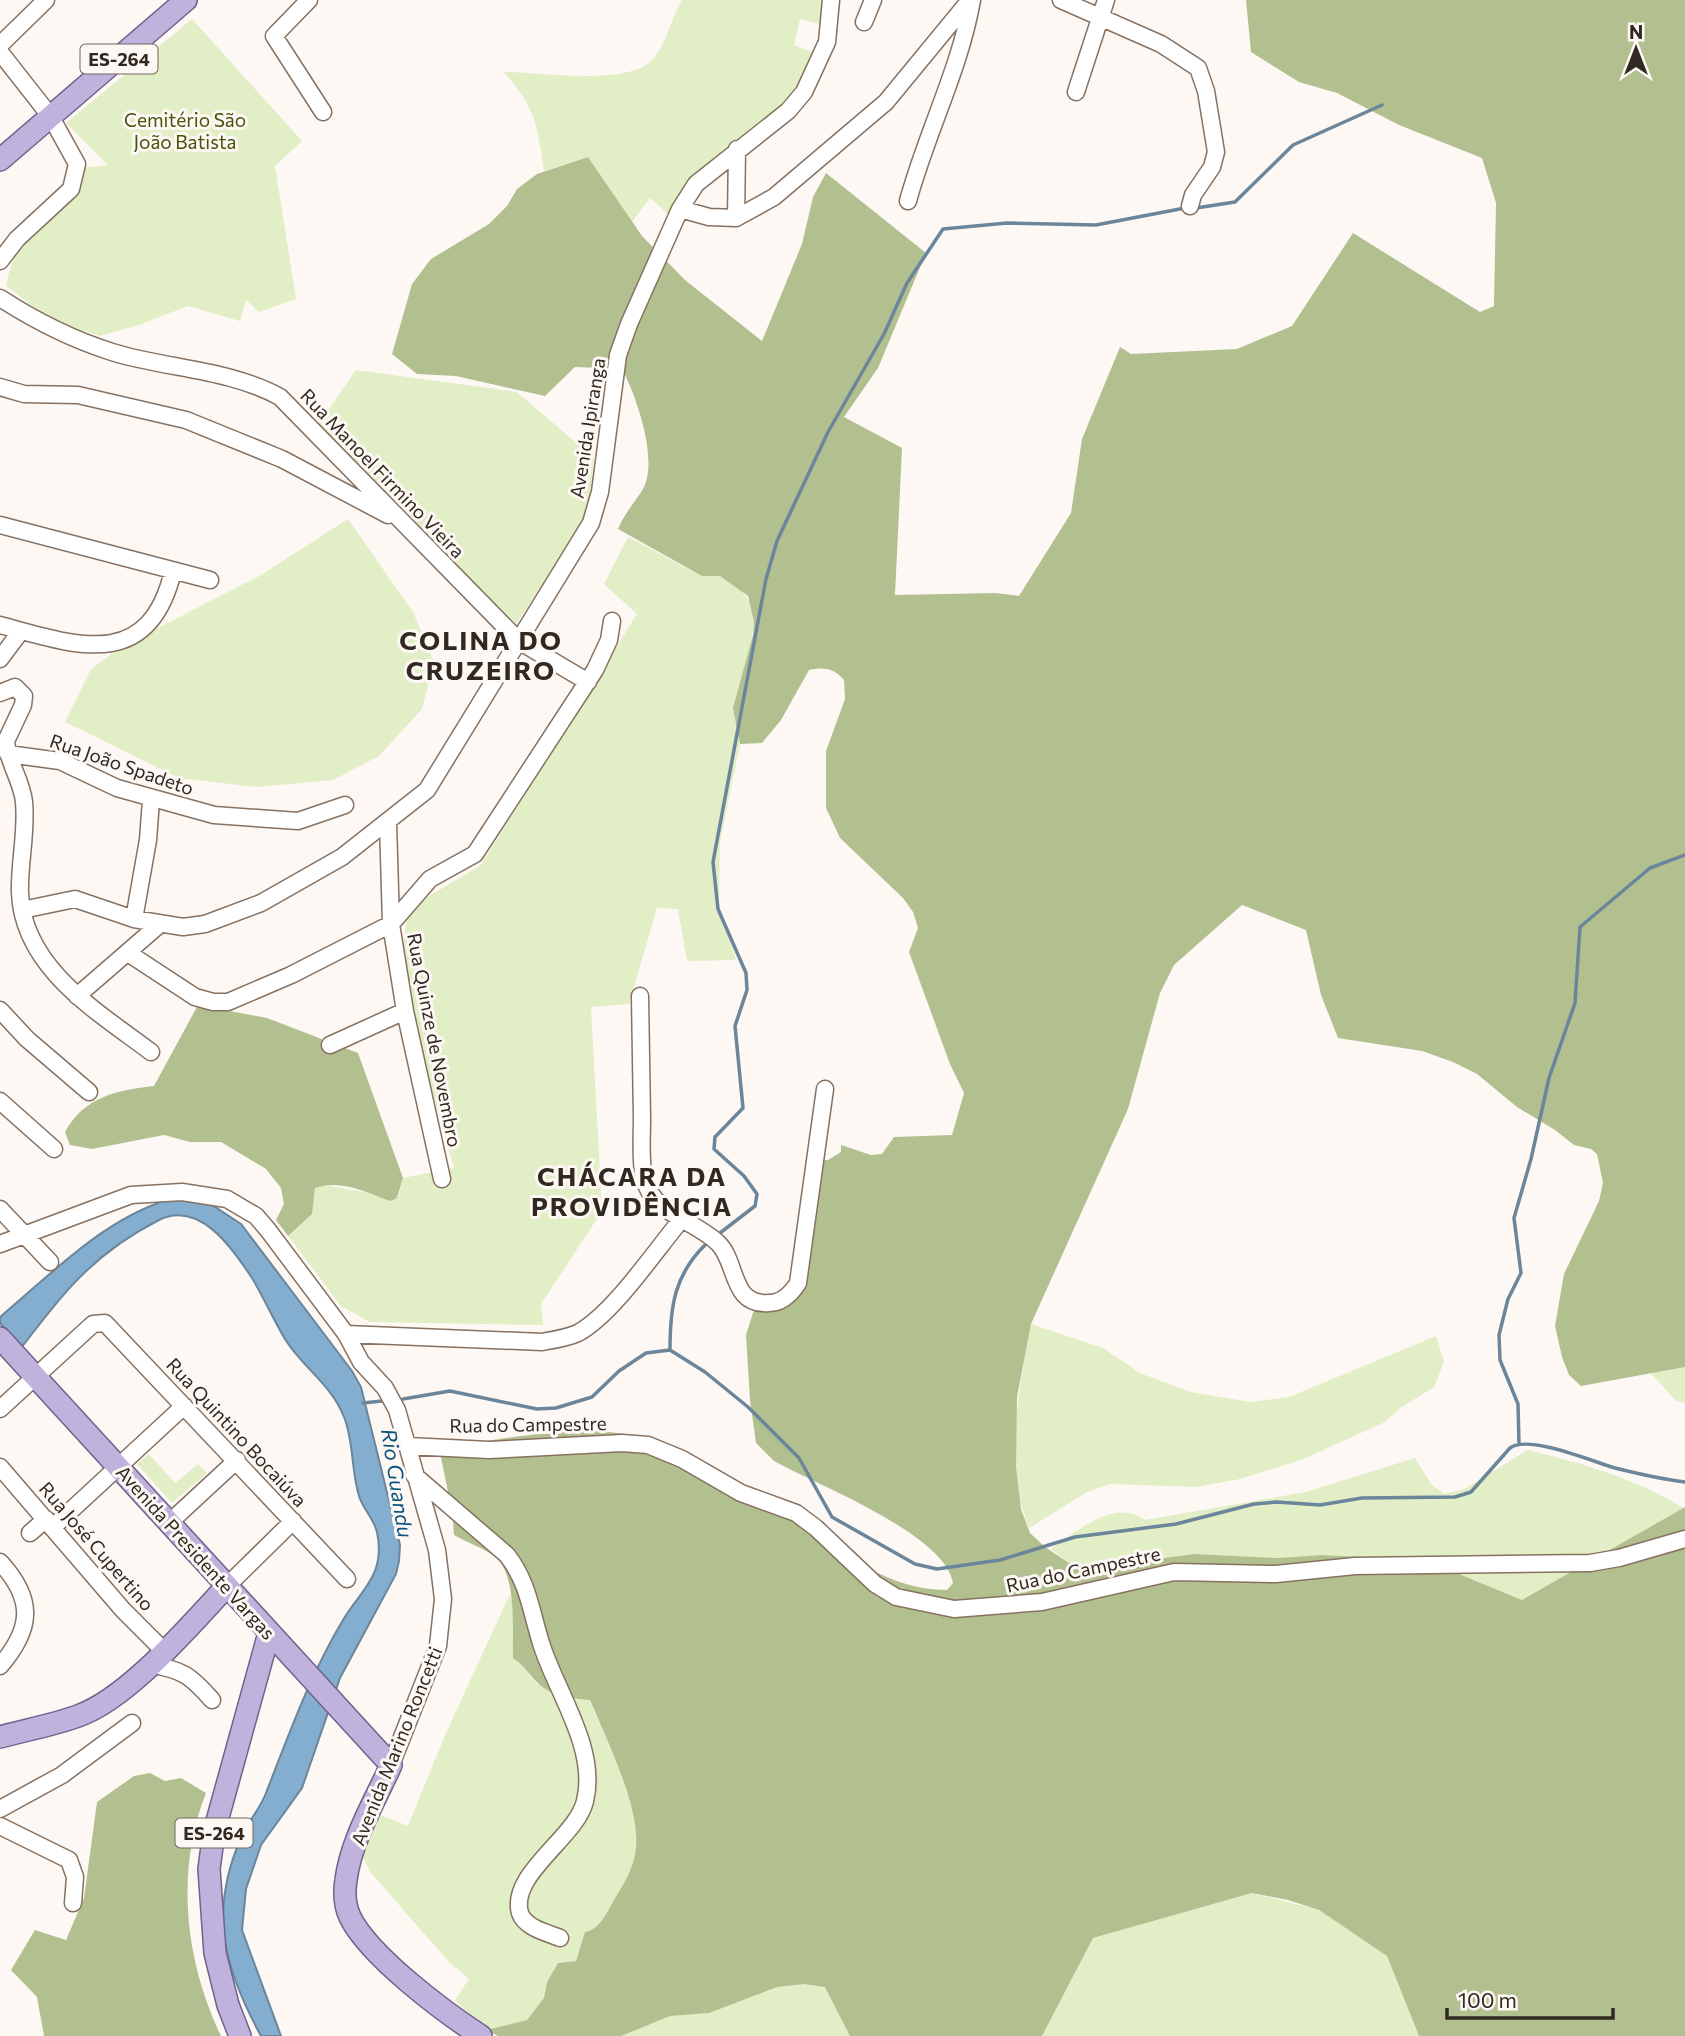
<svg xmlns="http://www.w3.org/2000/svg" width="1685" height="2036" font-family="Commissioner,sans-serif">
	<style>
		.green { fill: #e2eec5 }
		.forest { fill: #b2c090 }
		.water { fill: #84aecf; stroke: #6b869b; stroke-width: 2 }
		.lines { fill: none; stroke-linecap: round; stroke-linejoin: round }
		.stream { stroke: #6b869b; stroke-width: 3.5 }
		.minor-casing { stroke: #877160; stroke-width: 19 }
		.major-casing { stroke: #72618c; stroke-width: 24 }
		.minor { stroke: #fff; stroke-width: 16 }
		.major { stroke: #bfb3dd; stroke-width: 21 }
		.labels { text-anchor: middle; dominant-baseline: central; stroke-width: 6; stroke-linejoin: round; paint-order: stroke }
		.shield { fill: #fdf8f4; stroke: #6e6660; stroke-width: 2 }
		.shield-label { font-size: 18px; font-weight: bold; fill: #312821 }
		.park-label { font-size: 19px; fill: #455408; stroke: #fdf8f4 }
		.street-label { font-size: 19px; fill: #312821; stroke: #fdf8f4 }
		.water-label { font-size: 21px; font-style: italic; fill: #09537e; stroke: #fdf8f4 }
		.district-label { font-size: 26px; font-weight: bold; letter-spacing: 2px; fill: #312821; stroke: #fdf8f4 }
	</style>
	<rect width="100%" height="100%" fill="#fdf8f4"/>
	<path class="green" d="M 682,0 L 829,0 L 828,26 L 800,19 L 794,45 L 819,55 L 788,103 L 685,188 L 668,214 L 650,198 L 632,222 L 588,157 L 544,171 C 537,123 536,109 504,72 C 539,72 629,87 653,59 C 667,43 671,18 682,0 Z
		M 192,19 L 302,141 L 275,166 L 296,299 L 259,312 L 246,300 L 240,321 L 188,306 L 139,325 L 100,336 L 50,319 L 6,286 C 14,238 49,205 80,168 L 108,165 L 66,123 Z
		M 356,370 L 517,392 L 594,458 L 588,515 L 516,624 L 318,425 Z
		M 348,519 L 413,612 L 434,662 L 422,709 L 379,756 L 333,780 L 257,787 L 179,778 L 65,722 L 91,669 L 123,646 L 261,575 Z
		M 628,537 L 702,576 L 720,576 L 740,588 L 752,606 L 754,622 L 739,731 L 740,744 L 720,842 L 719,905 L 736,960 L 687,961 L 678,909 L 657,908 L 629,1004 L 591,1007 L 602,1211 L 541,1304 L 543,1325 L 370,1322 L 341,1306 L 288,1236 C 303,1220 314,1212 315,1188 L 324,1185 L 398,1198 L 403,1178 L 454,1168 L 410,1013 L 402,952 L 407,917 L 416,904 L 481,865 L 637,614 L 604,584 Z
		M 1031,1324 L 1103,1348 L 1140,1373 L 1190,1392 L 1250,1402 L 1289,1397 L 1436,1336 L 1444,1362 L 1434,1387 L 1400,1408 L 1385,1422 L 1301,1460 L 1240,1479 L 1196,1487 L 1110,1484 L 1085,1493 L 1029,1528 C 1003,1465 1019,1389 1031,1324 Z
		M 1685,1367 L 1685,1403 L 1676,1401 L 1649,1371 Z
		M 1528,1450 C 1584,1464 1635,1478 1683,1508 L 1522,1600 L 1425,1560 L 1322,1555 L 1278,1558 L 1194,1554 L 1090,1568 L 1069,1563 L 1051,1549 C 1076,1532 1116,1497 1145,1520 L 1306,1492 L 1415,1458 L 1432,1485 L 1444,1494 L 1464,1489 Z
		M 149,1454 L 175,1483 L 198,1464 L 207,1473 L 172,1503 L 137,1464 Z
		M 510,1594 L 514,1609 L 514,1658 C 524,1665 527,1675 536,1682 C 550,1695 572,1698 589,1700 C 606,1739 640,1806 636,1848 C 634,1868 623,1885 613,1902 C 606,1914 599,1930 585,1932 L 576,1961 L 558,1963 L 547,1982 L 544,1998 L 527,2020 L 486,2030 L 455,2000 L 469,1979 L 449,1962 L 371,1873 C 355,1846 361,1839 373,1812 L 408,1826 L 446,1733 Z
		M 1252,1893 L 1319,1910 L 1387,1956 L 1419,2036 L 1042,2036 L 1093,1938 Z
		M 870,1922 L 924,2036 L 604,2036 Z"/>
	<path class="forest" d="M 1246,0 L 1685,0 L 1685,1367 L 1581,1386 L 1569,1375 L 1562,1357 L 1555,1326 L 1564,1274 L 1599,1201 L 1603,1183 L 1597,1154 L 1591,1149 L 1574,1145 L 1555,1130 L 1517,1107 L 1477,1074 L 1453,1062 L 1422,1051 L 1338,1038 L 1321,995 L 1306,930 L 1242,905 L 1174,965 L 1160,993 L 1128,1109 L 1031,1324 L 1017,1397 L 1016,1467 L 1021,1509 L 1030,1533 L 1045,1547 L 1069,1563 L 1090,1568 L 1194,1554 L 1278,1558 L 1322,1555 L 1425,1560 L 1522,1600 L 1685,1507 L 1685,2036 L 1419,2036 L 1387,1956 L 1319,1910 L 1288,1900 L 1252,1893 L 1093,1938 L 1042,2036 L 850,2036 L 825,1987 L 804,1984 L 777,1987 L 709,2013 L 670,2016 L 621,2036 L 498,2036 L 486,2030 L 527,2020 L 544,1998 L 547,1982 L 558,1963 L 576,1961 L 585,1932 C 599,1930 606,1914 613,1902 C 623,1885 634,1868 636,1848 C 640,1806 606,1739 590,1700 C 571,1698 551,1697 537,1682 C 528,1674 524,1665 513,1658 C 512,1631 518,1572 493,1555 C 481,1547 466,1542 454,1535 L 452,1511 L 439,1448 C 496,1441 573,1423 630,1435 C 680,1447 756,1495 800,1524 C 847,1555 889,1590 947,1590 L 953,1583 C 945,1534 817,1485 774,1461 L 756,1443 L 750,1400 L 746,1335 L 757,1300 L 778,1294 L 796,1278 L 812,1160 L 828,1160 L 841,1152 L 841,1145 L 871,1155 L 882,1154 L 894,1137 L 952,1135 L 964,1093 L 950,1064 L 909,952 L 918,928 L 913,912 L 903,898 L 840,838 L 826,808 L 826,751 L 845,699 L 844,680 C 833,668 825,667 809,670 L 781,720 L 762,743 L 740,744 L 733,708 L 753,635 L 754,622 L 748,596 L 720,576 L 702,576 L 618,529 C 625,512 637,500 644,487 C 658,458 636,395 622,369 L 575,367 L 545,396 L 456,376 L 417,374 L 392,354 L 412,284 L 431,259 L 489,224 L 507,206 L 517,189 L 537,174 L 588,157 L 642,236 L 685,280 L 762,341 L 802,244 L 813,197 L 826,173 L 926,253 L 878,368 L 844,417 L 902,448 L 895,595 L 996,593 L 1019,596 L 1071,513 L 1082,439 L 1120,347 L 1131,354 L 1237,349 L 1292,326 L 1353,233 L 1480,312 L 1494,306 L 1496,203 L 1482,158 L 1399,125 L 1337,93 L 1299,82 L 1251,52 Z
		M 198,1005 L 267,1018 L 358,1053 L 403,1178 L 397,1198 L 390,1201 C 367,1192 339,1179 315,1188 L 312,1214 L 288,1236 L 276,1220 L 284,1204 L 281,1188 L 266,1169 L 221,1142 L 190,1142 L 164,1135 L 92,1149 L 70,1145 L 65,1132 C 84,1097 117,1090 154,1086 Z
		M 150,1773 L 165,1781 L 181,1778 L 206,1793 C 175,1871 185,1961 221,2036 L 44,2036 L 37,1997 L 11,1970 L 35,1930 L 66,1940 L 84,1898 L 97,1802 L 134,1776 Z"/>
	<path class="water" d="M 181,1196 L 209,1203 L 241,1224 L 352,1371 L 361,1387 L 400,1545 L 399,1561 L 396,1574 L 340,1678 L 302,1788 L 261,1845 L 246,1889 L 242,1930 L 281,2036 L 261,2036 C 224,1968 208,1913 241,1838 C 247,1823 260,1809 266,1793 C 289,1734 310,1675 343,1620 C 361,1590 386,1575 377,1532 C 374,1519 363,1509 359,1496 C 351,1470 354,1442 344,1417 C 332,1385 302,1367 285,1339 C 273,1319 264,1298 252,1278 C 233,1249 200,1200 159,1220 C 94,1253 64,1292 21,1348 L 0,1323 L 0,1317 C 55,1271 109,1213 181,1196 Z"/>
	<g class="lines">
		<path class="stream" d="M 1196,208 L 1235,202 L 1293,145 L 1382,105
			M 720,1233 L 755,1206 L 757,1194 L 744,1176 L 714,1149 L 715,1137 L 743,1108 L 735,1026 L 747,990 L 746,973 L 718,909 L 713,862 L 766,579 L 777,541 L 828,432 L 884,334 L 907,283 L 943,229 L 1007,223 L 1096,225 L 1185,208
			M 670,1350 C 670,1307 674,1275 706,1244
			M 403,1399 L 450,1391 L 537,1409 L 556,1408 L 592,1397 L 619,1371 L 646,1353 L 670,1350 L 705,1372 L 748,1407 L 799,1458 L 832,1517 L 915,1564 L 937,1569 L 1000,1560 L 1075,1537 L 1176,1524 L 1254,1504 L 1277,1502 L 1320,1505 L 1362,1498 L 1455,1497 L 1471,1492 L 1510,1448 C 1528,1434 1594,1462 1615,1468 C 1639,1474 1661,1479 1685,1482
			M 363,1403 L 382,1401
			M 1519,1444 L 1518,1404 L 1500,1360 L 1499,1335 L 1508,1299 L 1521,1273 L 1514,1218 L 1531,1159 L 1549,1078 L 1575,1003 L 1580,927 L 1650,868 L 1685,855"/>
		<g class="minor-casing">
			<path id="minor" d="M 309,0 L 274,36 L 323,112
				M 1061,0 L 1161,44 L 1198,68 L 1206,91 L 1216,152 L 1212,167 L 1193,195 L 1190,206
				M 864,22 L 873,0
				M 0,45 L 46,0
				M 0,52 L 51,117 L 77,164 L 71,189 L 17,239 L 0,261
				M 1076,92 L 1106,0
				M 908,201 C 926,134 960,69 972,0
				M 680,209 L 709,217 L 736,218 L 774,197 L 886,102 L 970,0
				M 736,218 L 737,149
				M 0,298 C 34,320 74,340 112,352 C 167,369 229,369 280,397 L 519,641 L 588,682
				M 0,387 L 24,394 L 78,395 L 186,420 L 282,459 L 388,515
				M 0,525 L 210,580
				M 0,625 C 77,646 149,672 173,571
				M 0,659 L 21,631
				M 0,693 L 15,687 L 24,696 L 23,705 L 6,741 C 8,763 22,781 24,802 C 27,832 19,863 20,893 C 23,968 98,1012 151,1052
				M 8,754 L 60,761 L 117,788 L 214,815 L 298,821 L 345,805
				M 388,823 L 391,924 L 405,1011 L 442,1179
				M 22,910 L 75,899 L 134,919 L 183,927 L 205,924 L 261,903 L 342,857 L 427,790 L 591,523 L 600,492 L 618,355 L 629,324 L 680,209 L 696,184 L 788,111 L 804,92 L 827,42 L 831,0
				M 134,919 L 148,840 L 151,800
				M 128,953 L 195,997 L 213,1002 L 228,1002 L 291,975 L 391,924 L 430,879 L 475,854 L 595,670 L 609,640 L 612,621
				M 77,996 L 160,924
				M 640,996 C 641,1037 641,1078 642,1119 C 642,1138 640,1159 644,1178 C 652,1214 695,1220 718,1243 C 738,1262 730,1306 769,1303 C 782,1303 791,1294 798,1283 L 825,1089
				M 0,1010 L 27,1039 L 89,1092
				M 330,1045 L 405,1011
				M 0,1101 L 54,1149
				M 0,1209 L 50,1262
				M 0,1244 L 131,1195 L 182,1192 L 227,1199 L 256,1216 L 268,1230 L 346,1334 L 361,1362 L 385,1388 L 397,1410 L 437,1550 L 443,1599 L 438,1646 L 391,1765
				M 346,1334 L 542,1342 C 554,1340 567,1338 578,1333 C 613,1314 655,1251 681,1220
				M 0,1409 L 93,1324 L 105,1323 L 347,1579
				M 408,1446 L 489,1450 L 622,1443 L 648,1445 L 682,1459 L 741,1493 L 796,1513 L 816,1528 L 875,1584 L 896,1597 L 954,1609 L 1042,1602 L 1174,1572 L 1276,1574 L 1355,1566 L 1590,1563 L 1619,1558 L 1685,1539
				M 0,1467 L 123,1610 L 164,1651
				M 414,1475 L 507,1555 C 528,1582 531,1611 541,1643 C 556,1692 598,1748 585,1801 C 577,1837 509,1874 520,1913 C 525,1928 548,1933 560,1938
				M 170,1522 L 237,1460
				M 53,1527 L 184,1406
				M 30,1533 L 46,1519
				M 0,1562 C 34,1599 33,1628 0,1666
				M 227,1586 L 293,1521
				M 149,1664 C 183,1670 190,1675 212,1700
				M 0,1809 L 62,1775 L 132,1723
				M 0,1826 L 69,1860 L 75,1877 L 73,1903"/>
		</g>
		<g class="major-casing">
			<path id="major" d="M 0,160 L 186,0
				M 0,1338 L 391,1765 C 375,1801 351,1840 346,1880 C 344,1892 345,1906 350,1917 C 369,1956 444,2012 481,2036
				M 0,1737 C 26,1730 53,1725 78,1716 C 129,1698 190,1625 227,1586
				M 240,2036 L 228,2005 L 215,1953 L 209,1869 L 214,1832 L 269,1633"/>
		</g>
		<use href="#minor" class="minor"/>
		<use href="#major" class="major"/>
	</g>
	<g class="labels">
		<g class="shield">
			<rect x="80.5" y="44.5" width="77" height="29" rx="5"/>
			<rect x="175.5" y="1818.5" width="77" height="29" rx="5"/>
		</g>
		<g class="shield-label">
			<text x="119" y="59">ES-264</text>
			<text x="214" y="1833">ES-264</text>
		</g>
		<g class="park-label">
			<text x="185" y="119">Cemitério São<tspan x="185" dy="22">João Batista</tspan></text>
		</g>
		<g class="street-label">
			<text transform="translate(587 428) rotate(-81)">Avenida Ipiranga</text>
			<text transform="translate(383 473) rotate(46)">Rua Manoel Firmino Vieira</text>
			<text transform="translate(122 764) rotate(19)">Rua João Spadeto</text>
			<text transform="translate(435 1040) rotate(79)">Rua Quinze de Novembro</text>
			<text transform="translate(528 1424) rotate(-1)">Rua do Campestre</text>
			<text transform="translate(237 1432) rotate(47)">Rua Quintino Bocaiúva</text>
			<text transform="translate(97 1546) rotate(49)">Rua José Cupertino</text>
			<text transform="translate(196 1552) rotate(48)">Avenida Presidente Vargas</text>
			<text transform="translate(1083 1569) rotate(-12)">Rua do Campestre</text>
			<text transform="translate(396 1746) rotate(-68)">Avenida Marino Roncetti</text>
		</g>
		<g class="water-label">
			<text transform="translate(398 1483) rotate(81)">Rio Guandu</text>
		</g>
		<g class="district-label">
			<text x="481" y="639">COLINA DO<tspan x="481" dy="30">CRUZEIRO</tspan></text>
			<text x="632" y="1175">CHÁCARA DA<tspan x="632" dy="30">PROVIDÊNCIA</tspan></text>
		</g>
	</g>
	<g transform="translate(1636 49)" stroke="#fdf8f4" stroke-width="5" paint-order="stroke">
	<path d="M0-5L12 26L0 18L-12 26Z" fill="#312821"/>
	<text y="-10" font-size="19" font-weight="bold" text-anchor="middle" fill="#312821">N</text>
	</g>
	<path d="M1447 2008v10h166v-10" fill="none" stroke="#312821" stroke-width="3.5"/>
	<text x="1458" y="2008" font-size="21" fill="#312821" stroke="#fdf8f4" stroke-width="5" paint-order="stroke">100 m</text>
</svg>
